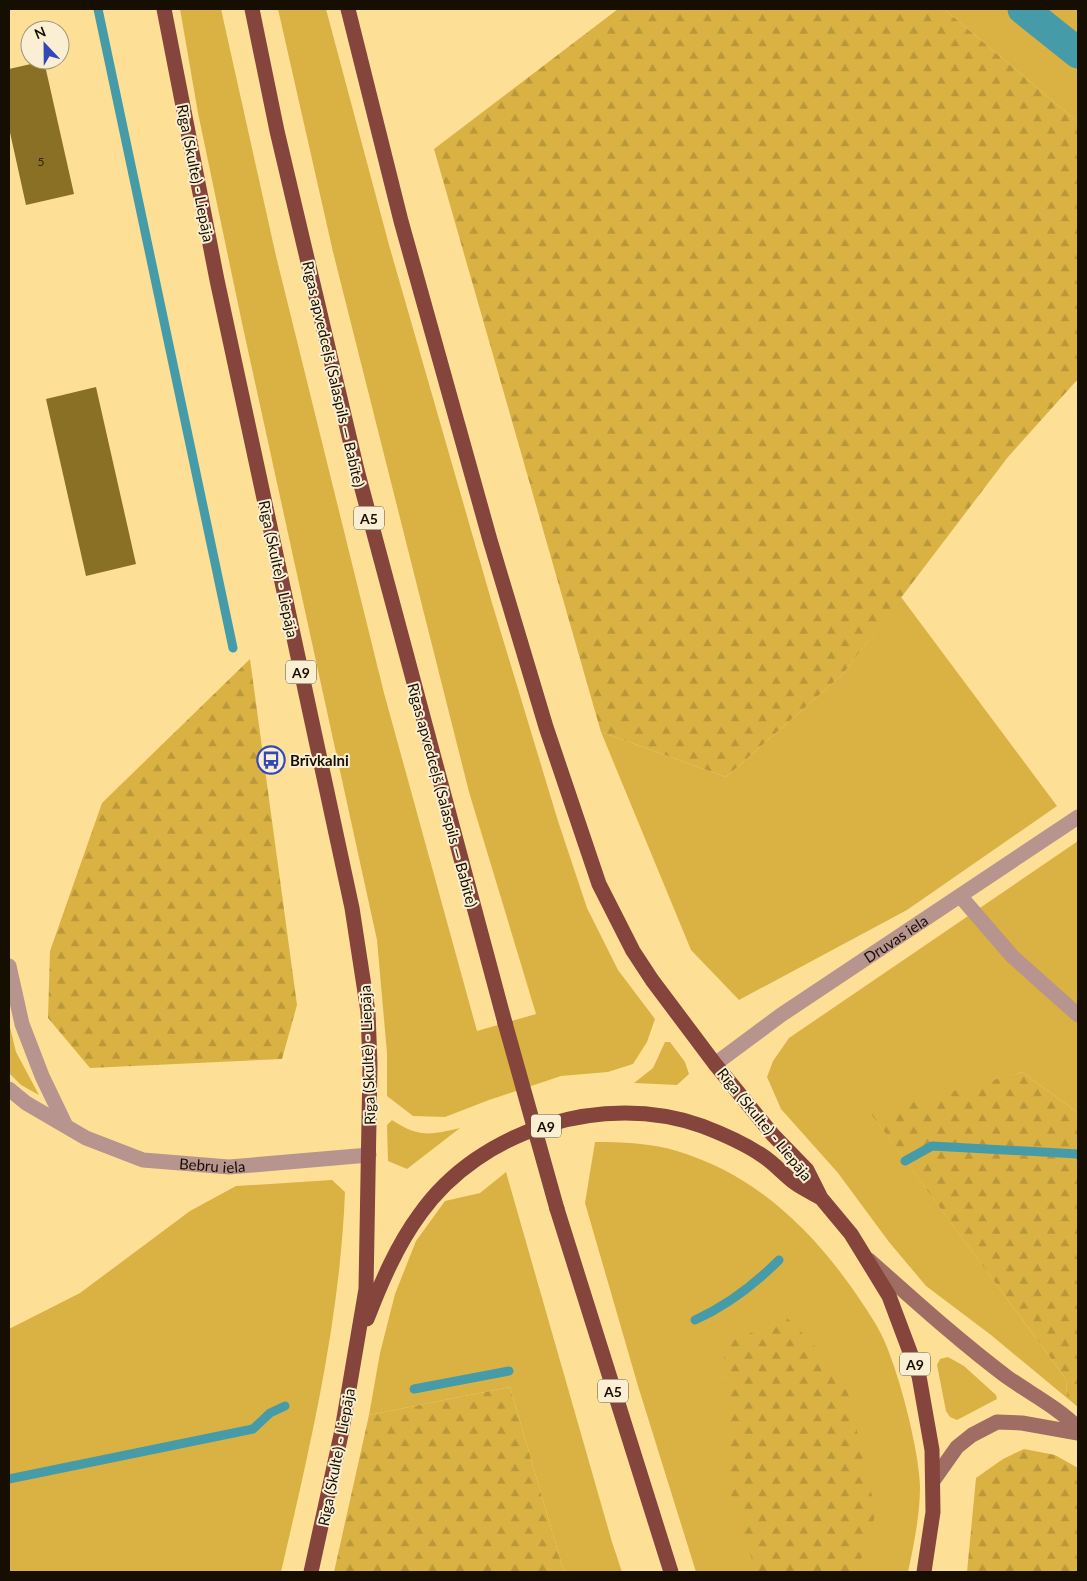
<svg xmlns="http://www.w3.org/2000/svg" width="1087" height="1581" font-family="Lato,sans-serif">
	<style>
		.green { fill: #dab243 }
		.forest { fill: url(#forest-firs) }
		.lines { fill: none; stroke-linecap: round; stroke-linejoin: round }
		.stream { stroke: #469ba9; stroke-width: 9 }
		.canal { stroke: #469ba9; stroke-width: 31 }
		.building { fill: #8a7024 }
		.service { stroke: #b7948e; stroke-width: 15 }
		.minor { stroke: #b7948e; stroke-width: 15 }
		.secondary { stroke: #a06d65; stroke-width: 15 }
		.trunk { stroke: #85443c; stroke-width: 15 }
		.trunk-bridge { stroke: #85443c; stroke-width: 15 }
		.labels { text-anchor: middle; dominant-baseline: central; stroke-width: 4; stroke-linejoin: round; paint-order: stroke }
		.number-label { font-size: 12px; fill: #332609 }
		.shield { fill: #faefd3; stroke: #5a523f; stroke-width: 1 }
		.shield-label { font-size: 14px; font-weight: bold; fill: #160e00 }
		.street-label { font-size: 15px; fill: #160e00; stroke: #faefd3 }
		.poi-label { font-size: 15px; font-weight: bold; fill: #160e00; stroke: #faefd3; text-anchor: start }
	</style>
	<defs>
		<pattern id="forest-firs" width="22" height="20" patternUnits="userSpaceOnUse" patternTransform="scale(1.25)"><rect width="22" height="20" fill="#dab243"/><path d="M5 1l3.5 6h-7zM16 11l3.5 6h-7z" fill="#ba9839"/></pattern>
	</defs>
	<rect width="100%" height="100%" fill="#fde096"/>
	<path class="green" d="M 180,9 L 221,9 L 276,256 L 384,693 L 477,1031 L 536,1014 L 469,792 L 333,252 L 278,9 L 326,9 L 389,245 L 492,603 L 558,821 L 587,908 L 618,970 L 655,1019 L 647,1042 L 633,1064 L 608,1072 L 561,1076 L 489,1100 L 445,1117 L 413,1116 L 387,1096 L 387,1053 L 377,940 L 242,323 L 198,113 Z
		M 944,9 L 1078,9 L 1078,122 Z
		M 901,597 L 1057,806 L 907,910 L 739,1000 L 691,950 L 601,732 L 726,777 L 843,674 Z
		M 1078,841 L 1078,1113 L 1022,1072 L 872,1115 L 1066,1379 L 1067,1398 L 991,1335 L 926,1286 L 889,1242 L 838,1173 L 781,1109 L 767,1077 L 773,1061 L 789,1038 Z
		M 9,1023 L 16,1052 L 39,1095 L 21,1085 L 9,1073 Z
		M 665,1042 L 670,1042 L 685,1062 L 689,1074 L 677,1085 L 634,1083 L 653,1068 Z
		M 392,1120 C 420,1138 429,1135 460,1128 L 407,1169 L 388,1161 L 387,1125 Z
		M 595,1142 C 622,1142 651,1143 677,1151 C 753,1174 807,1225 852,1288 C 864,1306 879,1326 887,1347 C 896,1370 903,1394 909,1419 C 914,1441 919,1464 920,1486 C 920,1515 914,1544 908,1572 L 696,1572 L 638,1386 L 585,1203 Z
		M 506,1172 L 612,1542 L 622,1572 L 564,1572 L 510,1387 L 369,1415 L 380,1353 L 395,1294 L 416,1241 L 445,1201 L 480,1193 Z
		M 332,1180 L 345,1192 C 340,1321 310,1447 281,1572 L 9,1572 L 9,1329 L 80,1293 L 190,1211 L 236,1186 Z
		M 948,1357 L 964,1366 L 996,1395 L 997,1399 L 957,1420 L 950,1417 L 946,1411 L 937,1365 L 940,1359 Z"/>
	<path class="forest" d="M 618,9 L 944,9 L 1078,122 L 1078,379 L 1008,457 L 843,674 L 726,777 L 601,732 L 434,149 Z
		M 250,659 L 297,1005 L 282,1059 L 90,1068 L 48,1018 L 50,951 L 102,803 Z
		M 1022,1072 L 1078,1113 L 1078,1407 L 1067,1398 L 1066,1379 L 871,1114 Z
		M 787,1318 L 844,1375 L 876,1513 L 857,1572 L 756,1572 L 727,1483 L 724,1344 Z
		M 510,1387 L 564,1572 L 334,1572 L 369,1415 Z
		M 1024,1449 L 1055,1455 L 1078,1468 L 1078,1572 L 967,1572 L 976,1478 L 1003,1459 Z"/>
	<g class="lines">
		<path class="stream" d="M 98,9 L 233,648
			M 905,1161 L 932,1146 L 1078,1154
			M 695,1320 C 726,1306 755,1284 779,1260
			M 414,1389 L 509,1371
			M 9,1479 L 253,1429 L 270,1413 L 285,1406"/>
		<path class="canal" d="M 1023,9 L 1078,53"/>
	</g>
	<path class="building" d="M 44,61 L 74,194 L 26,205 L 9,128 L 9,69 Z
		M 96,387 L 136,564 L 86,576 L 46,399 Z"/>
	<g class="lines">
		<path class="service" d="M 961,897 L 1012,956 L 1078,1015"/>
		<g class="minor">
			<path d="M 9,966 L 22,1024 L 42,1076 L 65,1124"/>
			<path id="s1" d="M 715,1064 L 781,1015 L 1078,817"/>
			<path id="s2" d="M 9,1089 L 26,1103 L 86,1138 L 143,1160 L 229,1167 L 369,1155"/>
		</g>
		<path class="secondary" d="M 869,1260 C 914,1300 959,1341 1007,1377 C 1031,1394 1057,1407 1078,1428
			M 933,1481 L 957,1447 L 972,1435 L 997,1422 L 1022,1423 L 1078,1433"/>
		<path class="trunk" d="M 164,9 L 217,280 L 352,908 L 368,1012 L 370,1065 L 366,1289 L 342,1430 L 311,1572
			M 252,9 L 277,131 L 357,470 L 505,1023
			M 348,9 L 401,221 L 490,540 L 546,727 L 599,884 L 633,951 L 652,980 L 715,1064 L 773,1135 L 807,1170 L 821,1198 L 851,1234 L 889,1296 L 919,1376 L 932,1450 L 933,1512 L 924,1572
			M 557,1209 L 671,1572
			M 367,1319 C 381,1283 397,1245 420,1214 C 480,1129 604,1091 702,1126 C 723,1134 744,1143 763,1156 C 775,1164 784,1175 795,1183 C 803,1189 813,1193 821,1198"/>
		<path class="trunk-bridge" d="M 505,1023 L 557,1209"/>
	</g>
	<defs>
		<g id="bus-ring" transform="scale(1.4375)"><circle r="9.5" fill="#faefd3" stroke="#3148b9" stroke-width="1.5"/><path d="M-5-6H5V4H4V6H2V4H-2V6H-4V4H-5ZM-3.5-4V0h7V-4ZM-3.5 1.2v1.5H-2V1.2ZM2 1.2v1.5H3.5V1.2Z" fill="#3148b9"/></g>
	</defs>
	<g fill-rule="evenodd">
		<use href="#bus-ring" x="271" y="760"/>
	</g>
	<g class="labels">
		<g class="number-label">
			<text x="41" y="161">5</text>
		</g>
		<g class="shield">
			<rect x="354" y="506.5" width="30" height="23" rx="4"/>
			<rect x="286" y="660.5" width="30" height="23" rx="4"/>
			<rect x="531" y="1114.5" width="30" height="23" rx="4"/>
			<rect x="900" y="1352.5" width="30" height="23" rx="4"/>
			<rect x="598" y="1379.5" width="30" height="23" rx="4"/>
		</g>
		<g class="shield-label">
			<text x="369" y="518">A5</text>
			<text x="301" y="672">A9</text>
			<text x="546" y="1126">A9</text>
			<text x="915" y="1364">A9</text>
			<text x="613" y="1391">A5</text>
		</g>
		<g class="street-label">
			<text transform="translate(196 173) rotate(79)">Rīga (Skulte) - Liepāja</text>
			<text transform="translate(334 374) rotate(77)">Rīgas apvedceļš (Salaspils — Babīte)</text>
			<text transform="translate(279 569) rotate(78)">Rīga (Skulte) - Liepāja</text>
			<text transform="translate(443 795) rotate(75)">Rīgas apvedceļš (Salaspils — Babīte)</text>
			<text stroke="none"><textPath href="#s1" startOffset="220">Druvas iela</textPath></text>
			<text transform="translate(367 1055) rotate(-92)">Rīga (Skulte) - Liepāja</text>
			<text transform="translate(765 1124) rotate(51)">Rīga (Skulte) - Liepāja</text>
			<text stroke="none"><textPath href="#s2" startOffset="222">Bebru iela</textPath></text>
			<text transform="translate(336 1457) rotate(-79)">Rīga (Skulte) - Liepāja</text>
		</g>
		<g class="poi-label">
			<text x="290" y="760">Brīvkalni</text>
		</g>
	</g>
	<rect width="1087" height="1581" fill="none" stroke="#160e00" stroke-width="20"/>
	<g transform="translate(45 45) rotate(338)"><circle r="24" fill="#faefd3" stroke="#9f957f"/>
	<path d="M0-4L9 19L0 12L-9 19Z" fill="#3148b9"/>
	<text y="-8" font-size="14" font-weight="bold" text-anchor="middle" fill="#160e00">N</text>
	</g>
</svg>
